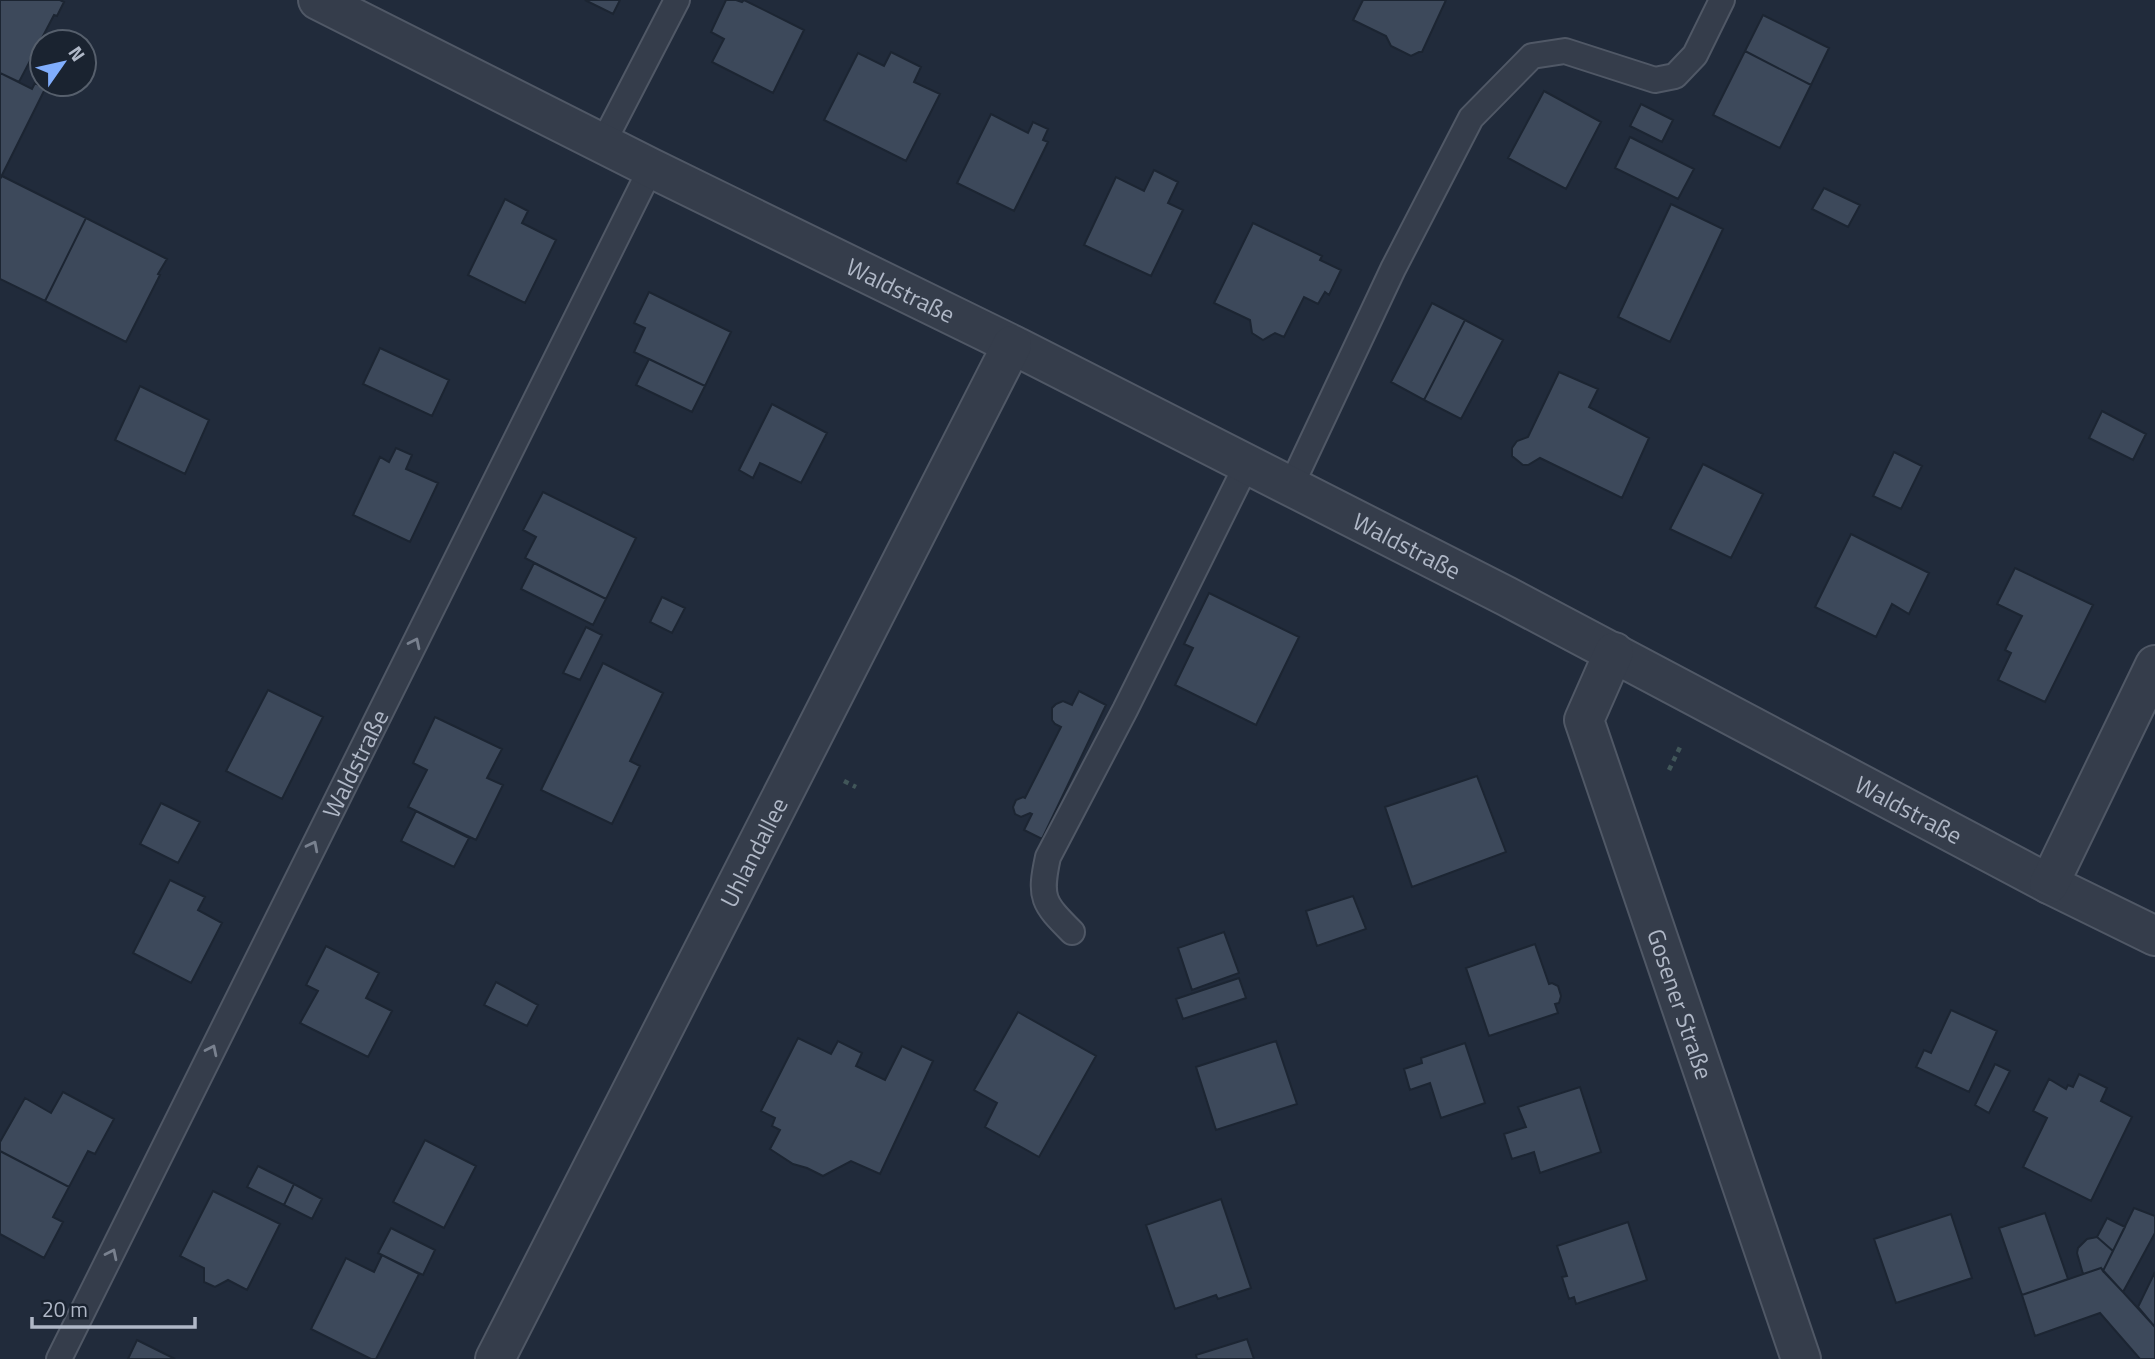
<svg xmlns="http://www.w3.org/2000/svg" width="2155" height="1359" font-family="'Titillium Web',sans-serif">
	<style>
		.building { fill: #3d495b; stroke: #1c2532; stroke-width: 2 }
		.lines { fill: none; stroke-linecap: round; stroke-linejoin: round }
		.lane-casing { stroke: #505866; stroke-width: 28 }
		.street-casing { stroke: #505866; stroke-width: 42 }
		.path { stroke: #415659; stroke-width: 4.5; stroke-dasharray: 5 5; stroke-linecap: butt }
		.lane { stroke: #353d4b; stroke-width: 24 }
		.street { stroke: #353d4b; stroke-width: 38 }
		.oneway { stroke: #79818f }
		.labels { text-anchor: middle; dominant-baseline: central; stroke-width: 6; stroke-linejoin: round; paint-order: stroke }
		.street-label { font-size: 24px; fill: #b0b8c7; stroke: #1a2330 }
	</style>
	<rect width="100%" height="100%" fill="#212b3b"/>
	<path class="building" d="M 0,0 L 60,0 L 64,2 L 57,16 L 54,15 L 19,82 L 0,73 Z
		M 585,0 L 620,0 L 613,14 Z
		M 726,0 L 736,0 L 742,2 L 744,0 L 804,30 L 773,93 L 712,62 L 724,39 L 711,32 Z
		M 1363,0 L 1446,0 L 1422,52 L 1419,52 L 1411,56 L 1391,46 L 1386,36 L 1353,20 Z
		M 1763,15 L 1829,48 L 1811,85 L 1745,51 Z
		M 1745,51 L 1811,85 L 1780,148 L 1713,115 Z
		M 891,52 L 921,67 L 914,82 L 940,94 L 906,161 L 824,120 L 858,53 L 884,66 Z
		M 0,73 L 32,89 L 35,83 L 45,89 L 0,179 Z
		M 1544,91 L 1601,122 L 1566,189 L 1508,158 Z
		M 1641,104 L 1673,120 L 1662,142 L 1630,126 Z
		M 991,114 L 1028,133 L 1033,122 L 1048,129 L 1043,140 L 1048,142 L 1014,211 L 957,183 Z
		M 1630,137 L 1694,169 L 1678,199 L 1615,168 Z
		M 1154,170 L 1178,182 L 1168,203 L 1183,210 L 1151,276 L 1084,245 L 1116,177 L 1144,191 Z
		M 2,176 L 86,218 L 45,301 L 0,279 L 0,179 Z
		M 1824,188 L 1860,205 L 1848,227 L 1812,209 Z
		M 505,199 L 528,211 L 522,223 L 556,240 L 525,303 L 468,275 Z
		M 1671,204 L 1723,229 L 1670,342 L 1618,317 Z
		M 86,218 L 167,259 L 158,274 L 160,275 L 126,342 L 45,301 Z
		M 1253,223 L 1322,256 L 1320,260 L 1341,270 L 1329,295 L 1325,292 L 1318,304 L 1304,297 L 1284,337 L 1275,333 L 1263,340 L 1252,333 L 1250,320 L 1214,303 Z
		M 649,292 L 731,332 L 705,386 L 634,352 L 645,328 L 634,323 Z
		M 1432,303 L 1465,320 L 1424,400 L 1391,382 Z
		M 1465,320 L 1503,340 L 1461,419 L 1424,400 Z
		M 380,348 L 449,380 L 432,416 L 363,384 Z
		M 649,359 L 705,386 L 692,412 L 636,385 Z
		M 1559,372 L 1598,389 L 1589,407 L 1649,438 L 1622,498 L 1540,458 L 1528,465 L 1523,465 L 1512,456 L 1512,448 L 1517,441 L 1528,437 Z
		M 140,386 L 209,420 L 185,474 L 115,440 Z
		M 772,404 L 827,433 L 801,483 L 760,463 L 753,478 L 739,470 Z
		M 2102,411 L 2146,434 L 2133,460 L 2089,438 Z
		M 396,448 L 412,455 L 406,469 L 438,483 L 410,542 L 353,515 L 380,457 L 389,462 Z
		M 1894,452 L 1922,466 L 1901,509 L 1873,496 Z
		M 1703,464 L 1763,494 L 1731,558 L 1670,529 Z
		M 543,492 L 636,538 L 606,599 L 525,558 L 536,537 L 523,530 Z
		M 1851,534 L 1929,573 L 1909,614 L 1892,604 L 1876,637 L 1815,607 Z
		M 534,563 L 606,599 L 593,625 L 521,589 Z
		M 2015,568 L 2093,605 L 2045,702 L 1998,680 L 2011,653 L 2005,650 L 2022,616 L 1997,604 Z
		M 1209,593 L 1299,637 L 1256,725 L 1175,685 L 1193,648 L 1184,644 Z
		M 662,597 L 685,608 L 672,633 L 650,622 Z
		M 586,627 L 602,635 L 580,680 L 563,673 Z
		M 603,663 L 663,693 L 630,761 L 640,766 L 612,824 L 541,790 Z
		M 268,690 L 323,717 L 282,799 L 226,771 Z
		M 1079,691 L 1106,705 L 1042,839 L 1024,830 L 1032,814 L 1030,813 L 1021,817 L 1015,814 L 1013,807 L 1016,800 L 1023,797 L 1025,798 L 1061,727 L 1055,724 L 1052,720 L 1052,708 L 1056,704 L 1063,701 L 1072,705 Z
		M 435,717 L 502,749 L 487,778 L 503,785 L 476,840 L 408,807 L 427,770 L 413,763 Z
		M 1477,776 L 1506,852 L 1412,887 L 1385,807 Z
		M 161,803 L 200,822 L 178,863 L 140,844 Z
		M 416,811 L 469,838 L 454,867 L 401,841 Z
		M 170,880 L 205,897 L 198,910 L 222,923 L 191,983 L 133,953 Z
		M 1353,896 L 1366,929 L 1317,946 L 1306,911 Z
		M 1224,932 L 1239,973 L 1192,990 L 1178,948 Z
		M 1535,944 L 1549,984 L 1552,983 L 1558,986 L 1561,996 L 1559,1003 L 1555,1004 L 1558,1013 L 1489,1036 L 1466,968 Z
		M 326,946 L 379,973 L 366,998 L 392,1011 L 368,1057 L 300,1023 L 318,991 L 306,985 Z
		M 1239,978 L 1246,998 L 1183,1019 L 1176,999 Z
		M 496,982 L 538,1005 L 527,1026 L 484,1005 Z
		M 1951,1010 L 1997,1031 L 1969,1092 L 1916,1067 L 1924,1050 L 1931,1053 Z
		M 1018,1012 L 1096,1056 L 1039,1157 L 985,1127 L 997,1103 L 974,1090 Z
		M 798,1038 L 831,1054 L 838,1041 L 862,1053 L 856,1066 L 885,1080 L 902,1046 L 933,1061 L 880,1174 L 851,1161 L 823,1176 L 807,1168 L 793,1164 L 770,1149 L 780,1130 L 772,1126 L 775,1118 L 761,1111 Z
		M 1276,1041 L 1297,1104 L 1216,1130 L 1196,1067 Z
		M 1465,1043 L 1485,1103 L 1441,1118 L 1430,1083 L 1410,1090 L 1404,1069 L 1422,1063 L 1421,1058 Z
		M 1995,1064 L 2010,1071 L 1989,1113 L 1975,1105 Z
		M 2079,1074 L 2107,1088 L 2101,1101 L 2132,1117 L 2091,1201 L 2023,1167 L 2047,1118 L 2033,1111 L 2049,1079 L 2066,1089 L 2068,1085 L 2073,1087 Z
		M 1580,1087 L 1601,1152 L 1540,1173 L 1534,1152 L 1512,1159 L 1504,1134 L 1526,1127 L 1518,1107 Z
		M 63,1092 L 114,1119 L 95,1154 L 88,1151 L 69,1187 L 0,1151 L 0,1142 L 25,1098 L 51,1113 Z
		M 425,1140 L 476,1166 L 444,1228 L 393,1202 Z
		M 0,1151 L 69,1187 L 53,1217 L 63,1222 L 44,1258 L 0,1234 Z
		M 258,1166 L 294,1184 L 284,1205 L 247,1187 Z
		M 294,1184 L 322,1199 L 312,1219 L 284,1205 Z
		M 213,1191 L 280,1224 L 247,1290 L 228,1280 L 215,1287 L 204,1282 L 204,1268 L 180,1256 Z
		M 1221,1199 L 1251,1288 L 1218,1299 L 1216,1295 L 1175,1309 L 1146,1225 Z
		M 2134,1208 L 2155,1216 L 2155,1233 L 2123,1292 L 2103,1271 Z
		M 2045,1213 L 2068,1279 L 2022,1295 L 1999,1228 Z
		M 1951,1214 L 1972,1278 L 1896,1303 L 1874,1239 Z
		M 2107,1218 L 2125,1227 L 2113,1251 L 2097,1237 Z
		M 1628,1222 L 1647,1280 L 1576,1304 L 1574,1297 L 1569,1299 L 1562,1277 L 1567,1276 L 1557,1246 Z
		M 391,1228 L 435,1250 L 423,1275 L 378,1253 Z
		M 2097,1237 L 2113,1251 L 2103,1271 L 2101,1268 L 2083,1274 L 2077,1253 L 2078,1248 L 2087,1239 Z
		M 382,1255 L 419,1274 L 376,1359 L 371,1359 L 311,1329 L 346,1258 L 374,1272 Z
		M 2101,1268 L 2155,1327 L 2155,1359 L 2140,1359 L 2100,1313 L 2035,1336 L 2022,1295 Z
		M 2155,1272 L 2155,1327 L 2138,1307 Z
		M 1247,1339 L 1254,1359 L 1197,1359 L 1196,1355 Z
		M 137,1340 L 175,1359 L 128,1359 Z"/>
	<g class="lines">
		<g class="lane-casing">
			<g id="lane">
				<path d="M 603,143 L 677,0"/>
				<path d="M 1291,486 L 1393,269 L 1471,118 L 1532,56 L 1565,51 L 1655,80 L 1675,76 L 1695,55 L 1722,0"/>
				<path d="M 1072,932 C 1043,903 1039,898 1048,857 L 1125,710 L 1247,464"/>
				<path id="s1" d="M 59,1359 L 651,168"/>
			</g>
		</g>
		<g class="street-casing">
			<g id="street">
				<path id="s2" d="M 318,0 L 651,168 L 1019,348 L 1506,596 L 2049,884 L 2155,936"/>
				<path id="s3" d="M 1614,652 L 1584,720 L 1801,1359"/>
				<path d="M 2049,884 L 2155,665"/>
				<path id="s4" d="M 495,1359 L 1012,345"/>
			</g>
		</g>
		<path class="path" d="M 1669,770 L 1682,743
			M 844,781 L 856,787"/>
		<use href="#lane" class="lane"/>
		<use href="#street" class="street"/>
	</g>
	<defs><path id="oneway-chevron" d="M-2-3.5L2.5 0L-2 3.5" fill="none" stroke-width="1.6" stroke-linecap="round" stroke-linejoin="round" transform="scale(1.75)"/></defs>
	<g class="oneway">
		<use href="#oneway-chevron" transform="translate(415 643) rotate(-64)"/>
		<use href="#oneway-chevron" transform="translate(313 846) rotate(-63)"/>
		<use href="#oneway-chevron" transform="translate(212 1050) rotate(-64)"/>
		<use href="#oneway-chevron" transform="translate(112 1254) rotate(-64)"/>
	</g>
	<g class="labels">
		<g class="street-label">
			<text stroke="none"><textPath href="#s2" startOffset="651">Waldstraße</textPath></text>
			<text stroke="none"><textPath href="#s2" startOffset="1218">Waldstraße</textPath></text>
			<text stroke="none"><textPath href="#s1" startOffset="665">Waldstraße</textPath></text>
			<text stroke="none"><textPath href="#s2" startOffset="1785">Waldstraße</textPath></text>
			<text stroke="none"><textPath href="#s4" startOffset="569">Uhlandallee</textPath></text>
			<text stroke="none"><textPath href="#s3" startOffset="374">Gosener Straße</textPath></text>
		</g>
	</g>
	<g transform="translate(63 63) rotate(56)"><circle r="33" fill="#1a2330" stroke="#565f6c" stroke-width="2"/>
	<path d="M0-5L12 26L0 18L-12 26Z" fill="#80adfc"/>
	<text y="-10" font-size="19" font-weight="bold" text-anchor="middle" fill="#b0b8c7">N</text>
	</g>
	<path d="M32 1317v10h163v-10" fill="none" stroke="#b0b8c7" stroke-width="3.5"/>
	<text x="42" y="1317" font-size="21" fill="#b0b8c7" stroke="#1a2330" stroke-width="5" paint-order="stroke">20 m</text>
</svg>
